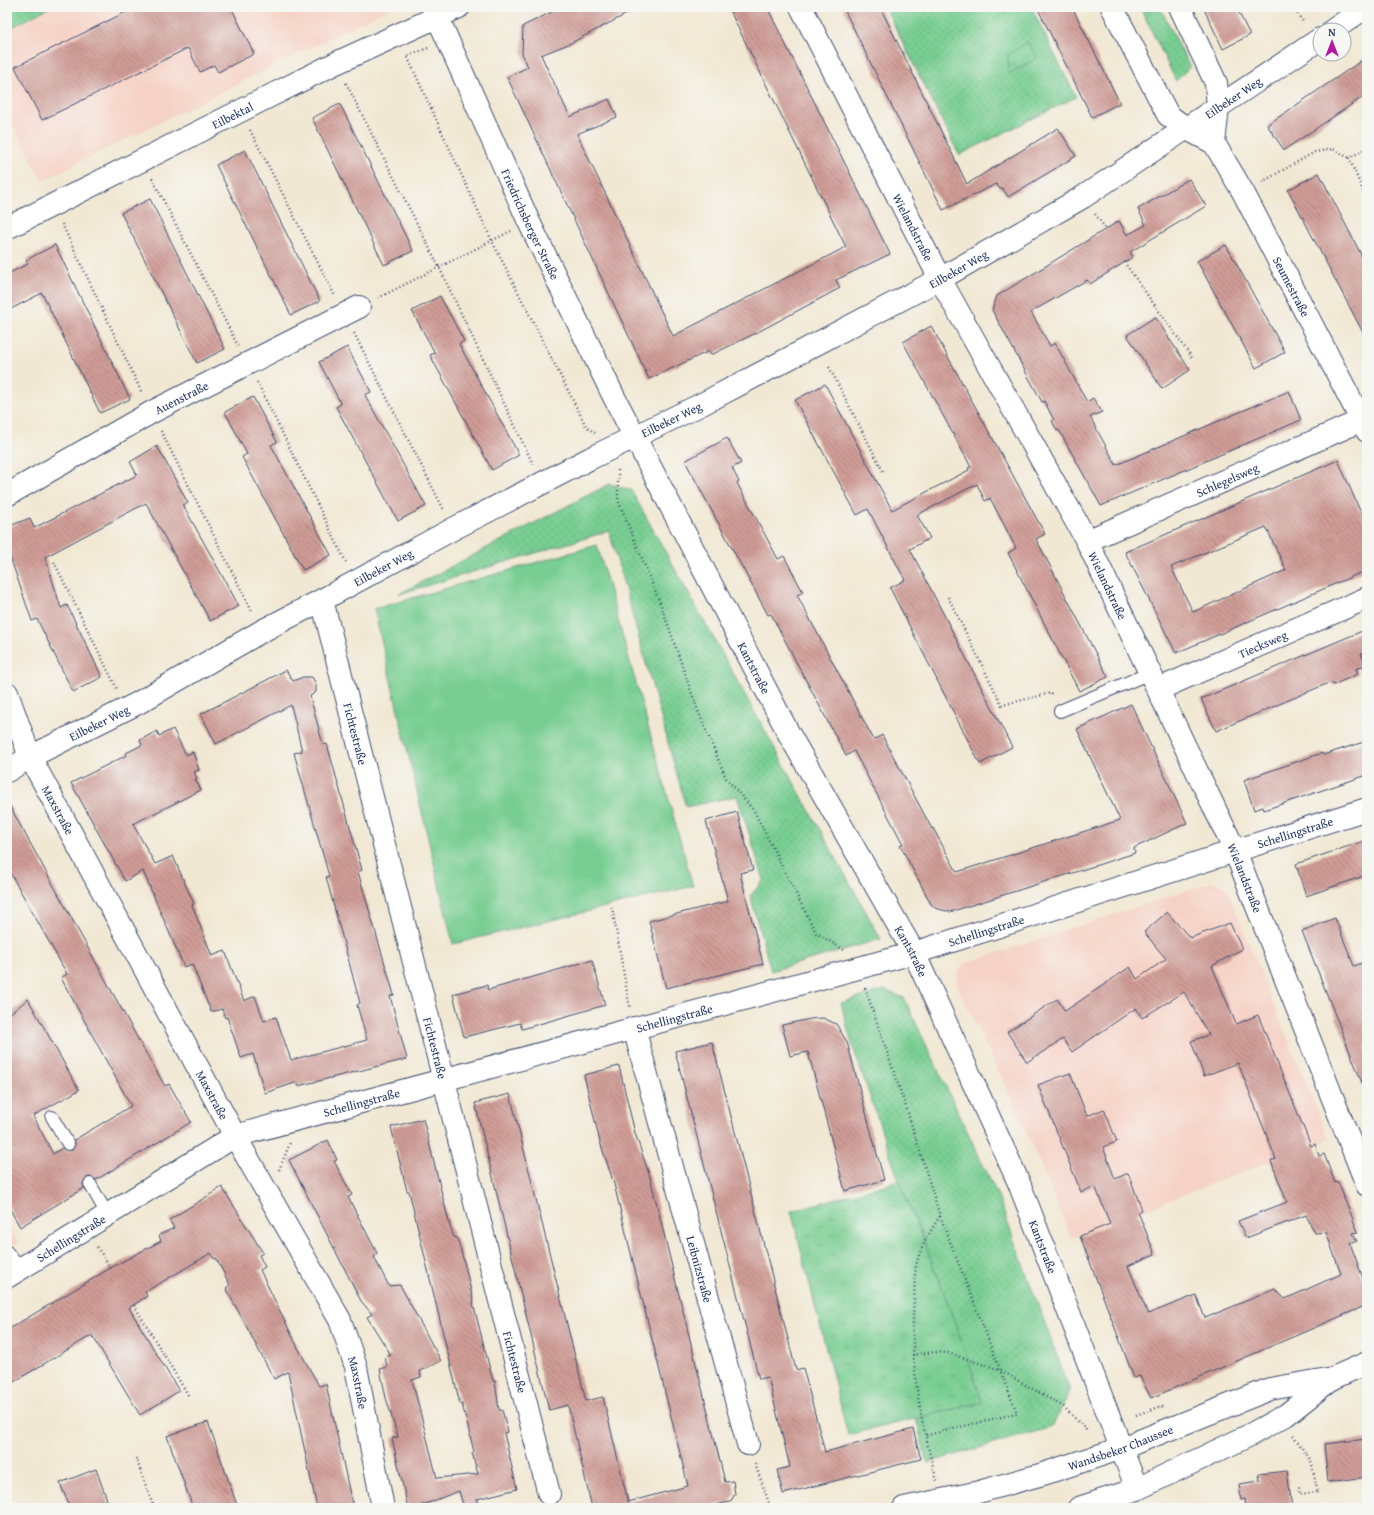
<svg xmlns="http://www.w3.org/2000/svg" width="1374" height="1515" font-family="'Gentium Book Plus',serif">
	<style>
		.built { fill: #f6d1c5 }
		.grass { fill: url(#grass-dots); stroke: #4a7e78 }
		.park { fill: url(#park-tufts); stroke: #4a7e78 }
		.pitch { fill: #78ce92; stroke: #4a7e78 }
		.building { fill: url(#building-back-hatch); fill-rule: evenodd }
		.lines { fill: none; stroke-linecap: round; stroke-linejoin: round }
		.lane-casing { stroke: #3b4b70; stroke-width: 14 }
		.street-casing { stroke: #3b4b70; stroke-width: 24 }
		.secondary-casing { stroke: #3b4b70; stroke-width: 24 }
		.primary-casing { stroke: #3b4b70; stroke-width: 24 }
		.path { stroke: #3b4b70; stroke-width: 2.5; stroke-dasharray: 1 3; stroke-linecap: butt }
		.lane { stroke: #fff; stroke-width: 12 }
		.street { stroke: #fff; stroke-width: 22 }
		.secondary { stroke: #fff; stroke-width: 22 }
		.primary { stroke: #fff; stroke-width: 22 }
		.labels { text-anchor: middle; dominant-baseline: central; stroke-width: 3; stroke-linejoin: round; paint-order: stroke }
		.street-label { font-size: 12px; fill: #1b2f5e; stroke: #f6f6f2 }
	</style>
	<defs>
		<pattern id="grass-dots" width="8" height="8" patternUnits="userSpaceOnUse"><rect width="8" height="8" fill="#78ce92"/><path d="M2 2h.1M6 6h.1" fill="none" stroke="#67b180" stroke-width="1.8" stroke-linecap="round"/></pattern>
		<pattern id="park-tufts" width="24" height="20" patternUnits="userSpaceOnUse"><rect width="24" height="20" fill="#78ce92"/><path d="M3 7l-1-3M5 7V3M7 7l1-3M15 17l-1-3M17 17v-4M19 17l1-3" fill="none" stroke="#67b180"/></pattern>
		<pattern id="building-back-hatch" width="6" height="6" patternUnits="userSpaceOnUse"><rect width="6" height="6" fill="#d09c96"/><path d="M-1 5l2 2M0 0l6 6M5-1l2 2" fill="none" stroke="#a8807e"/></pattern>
	</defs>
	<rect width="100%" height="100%" fill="#f6f6f2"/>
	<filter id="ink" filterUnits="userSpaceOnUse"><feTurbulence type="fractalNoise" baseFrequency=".025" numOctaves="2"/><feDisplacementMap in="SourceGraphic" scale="8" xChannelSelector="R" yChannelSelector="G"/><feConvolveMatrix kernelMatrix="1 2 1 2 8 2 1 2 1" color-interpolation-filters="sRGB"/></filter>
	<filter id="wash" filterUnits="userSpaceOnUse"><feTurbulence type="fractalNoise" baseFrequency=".012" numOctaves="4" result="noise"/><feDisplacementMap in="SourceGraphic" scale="16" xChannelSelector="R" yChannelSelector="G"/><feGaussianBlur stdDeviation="0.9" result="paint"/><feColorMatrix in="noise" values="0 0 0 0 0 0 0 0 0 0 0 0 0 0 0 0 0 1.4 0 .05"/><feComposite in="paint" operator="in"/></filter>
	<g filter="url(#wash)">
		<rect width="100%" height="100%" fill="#f1e8d3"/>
		<path class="built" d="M 50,7 L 392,7 L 42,181 L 7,113 L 7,30 Z
			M 1212,882 L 1220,883 L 1227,890 L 1329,1139 L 1071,1238 L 1018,1112 L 957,985 L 957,974 L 962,966 L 969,962 Z
			M 7,1223 L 18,1243 L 7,1250 Z"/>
		<path class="grass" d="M 7,7 L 50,7 L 7,30 Z
			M 885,7 L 1031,7 L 1076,97 L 959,155 Z
			M 1140,7 L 1160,7 L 1190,67 L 1176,81 Z
			M 609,484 L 631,490 L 881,939 L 771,971 L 750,896 L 764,880 L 737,796 L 686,807 L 609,531 L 399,594 Z
			M 884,990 L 904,998 L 997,1194 L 1070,1391 L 1052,1427 L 927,1463 L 916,1418 L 982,1402 L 924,1241 L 899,1181 L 850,1038 L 841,1003 Z"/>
		<path class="park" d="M 1028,42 L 1037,58 L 1009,74 L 1008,55 Z
			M 899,1181 C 930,1254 958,1327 982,1402 L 848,1435 L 791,1211 Z"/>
		<path class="pitch" d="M 597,545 L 693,886 L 453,944 L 374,609 Z"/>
		<g id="blocks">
			<path class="building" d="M 136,7 L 231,7 L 254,54 L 218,72 L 214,65 L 200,72 L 188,48 L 42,120 L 15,67 Z
				M 562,7 L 640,7 L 571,43 L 541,55 L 570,117 L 609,99 L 617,117 L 577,134 L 673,336 L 846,247 L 728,7 L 767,7 L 890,254 L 836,280 L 840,288 L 756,333 L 711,355 L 709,351 L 649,379 L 507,77 L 528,67 L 522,53 L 523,26 Z
				M 843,7 L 880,7 L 967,184 L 1058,128 L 1076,156 L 1008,197 L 1002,188 L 1000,189 L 996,184 L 943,210 Z
				M 1037,7 L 1072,7 L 1120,103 L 1092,117 Z
				M 1203,7 L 1236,7 L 1250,35 L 1223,49 Z
				M 1367,57 L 1367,94 L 1284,150 L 1267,125 Z
				M 340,104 L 413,251 L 384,265 L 312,118 Z
				M 245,150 L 320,301 L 291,315 L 216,165 Z
				M 1319,173 L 1367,266 L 1367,340 L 1288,190 Z
				M 1189,179 L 1206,206 L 1130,252 L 1133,257 L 1090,284 L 1087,280 L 1031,312 L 1050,346 L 1055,343 L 1087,402 L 1093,398 L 1102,412 L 1090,417 L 1116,465 L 1289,391 L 1301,420 L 1101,506 L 1059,430 L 1057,431 L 1052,421 L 1054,420 L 1044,401 L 1042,402 L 992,310 L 997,296 L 1119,221 L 1127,235 L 1146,225 L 1138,209 Z
				M 150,199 L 225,349 L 197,363 L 121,213 Z
				M 55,245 L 130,399 L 100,413 L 42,293 L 7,311 L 7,274 L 28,264 L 26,260 Z
				M 1226,245 L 1285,352 L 1256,368 L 1197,261 Z
				M 440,296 L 464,341 L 459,344 L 519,455 L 492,470 L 430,355 L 435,353 L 412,311 Z
				M 1155,317 L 1190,370 L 1162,389 L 1127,335 Z
				M 931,326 L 1045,534 L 1036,539 L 1108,677 L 1079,691 L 1008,553 L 1016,548 L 990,498 L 985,501 L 977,484 L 917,515 L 930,538 L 910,549 L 1012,747 L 980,764 L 890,588 L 905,580 L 868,509 L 857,515 L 795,400 L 825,384 L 892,510 L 969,470 L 968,468 L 971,467 L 903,342 Z
				M 347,347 L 371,392 L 365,395 L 426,506 L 398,521 L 336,407 L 341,404 L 319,362 Z
				M 253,397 L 277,442 L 271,445 L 331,555 L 303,570 L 242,457 L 247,454 L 225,412 Z
				M 727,438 L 741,463 L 732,468 L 739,482 L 737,483 L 778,559 L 784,556 L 803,592 L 797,595 L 874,740 L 882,735 L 932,829 L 933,828 L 957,872 L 1120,820 L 1077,729 L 1131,704 L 1187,823 L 1134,848 L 1135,853 L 950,912 L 935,908 L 931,904 L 900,845 L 903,844 L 854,751 L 846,756 L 771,614 L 768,615 L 685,461 Z
				M 157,446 L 188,503 L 183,505 L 239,606 L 210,621 L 146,503 L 45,557 L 61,608 L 67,605 L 102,677 L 73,692 L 37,619 L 32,621 L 7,548 L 7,527 L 30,518 L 34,528 L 137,475 L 130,462 Z
				M 1338,460 L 1367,527 L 1367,570 L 1176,653 L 1125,552 ZM 1266,527 L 1286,570 L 1193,612 L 1171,567 Z
				M 1367,629 L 1367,651 L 1361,654 L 1366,665 L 1356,669 L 1358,674 L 1333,685 L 1331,682 L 1216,731 L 1201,699 Z
				M 286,670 L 293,681 L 303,677 L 312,677 L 316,684 L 316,692 L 310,696 L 323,745 L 327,744 L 362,870 L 358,872 L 394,995 L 390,996 L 407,1059 L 298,1086 L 298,1082 L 265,1093 L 253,1054 L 241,1058 L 227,1017 L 225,1018 L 222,1009 L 211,1012 L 192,964 L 184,967 L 143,871 L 125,881 L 71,783 L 127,755 L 126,753 L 142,745 L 140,740 L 157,731 L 159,736 L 173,729 L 186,755 L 193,752 L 199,770 L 194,772 L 197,778 L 195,779 L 201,790 L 133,824 L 155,864 L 173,856 L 194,904 L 192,905 L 212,956 L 225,951 L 244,1001 L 255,996 L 264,1021 L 276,1017 L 291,1060 L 367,1040 L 357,1005 L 360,1003 L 326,877 L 329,876 L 294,753 L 302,751 L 291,705 L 216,744 L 201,714 Z
				M 1367,741 L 1367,775 L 1264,810 L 1263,807 L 1254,810 L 1244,780 L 1322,753 L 1323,755 Z
				M 7,801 L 143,1048 L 165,1086 L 169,1084 L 191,1122 L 96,1180 L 90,1177 L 86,1178 L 83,1184 L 84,1188 L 20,1227 L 7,1204 L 7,1016 L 28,999 L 79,1090 L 33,1116 L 53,1154 L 62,1148 L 68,1151 L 72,1150 L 75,1144 L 74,1140 L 131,1106 L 61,978 L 67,974 L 7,867 Z
				M 737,812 L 753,870 L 740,873 L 763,964 L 666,988 L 649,921 L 728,901 L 706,821 Z
				M 1367,840 L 1367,875 L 1306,896 L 1296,864 Z
				M 1167,912 L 1190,938 L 1230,923 L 1242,949 L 1212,966 L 1236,1024 L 1258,1015 L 1311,1146 L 1315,1144 L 1319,1156 L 1324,1154 L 1335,1183 L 1338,1182 L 1358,1232 L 1353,1233 L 1357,1241 L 1350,1243 L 1367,1289 L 1367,1305 L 1151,1398 L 1140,1376 L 1134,1378 L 1080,1236 L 1110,1224 L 1095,1186 L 1081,1192 L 1038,1085 L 1070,1073 L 1087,1116 L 1104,1109 L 1117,1142 L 1103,1147 L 1115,1179 L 1128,1173 L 1142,1210 L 1138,1212 L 1155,1254 L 1128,1266 L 1148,1314 L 1196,1295 L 1205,1318 L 1275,1289 L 1285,1299 L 1341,1274 L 1326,1232 L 1315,1233 L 1306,1215 L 1246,1238 L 1238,1221 L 1287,1202 L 1271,1161 L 1276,1159 L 1238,1063 L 1204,1076 L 1191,1041 L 1209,1035 L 1184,992 L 1142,1018 L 1136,1008 L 1072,1052 L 1063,1039 L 1027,1062 L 1007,1032 L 1057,999 L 1065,1011 L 1130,967 L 1137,979 L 1166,959 L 1144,932 Z
				M 1335,918 L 1354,966 L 1362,963 L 1367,975 L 1366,1093 L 1302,931 Z
				M 592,960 L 605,1005 L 522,1029 L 520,1023 L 464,1037 L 453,994 L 487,985 L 488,990 Z
				M 823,1018 L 836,1024 L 847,1042 L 884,1180 L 845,1191 L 808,1052 L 790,1056 L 782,1025 L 810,1019 Z
				M 712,1042 L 796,1370 L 803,1368 L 825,1452 L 913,1429 L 921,1459 L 783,1494 L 777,1470 L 790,1467 L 768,1377 L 759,1379 L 675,1051 Z
				M 619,1066 L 635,1133 L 650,1177 L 725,1482 L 733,1481 L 735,1494 L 730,1502 L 700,1508 L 592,1508 L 568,1405 L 549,1410 L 475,1103 L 510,1094 L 586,1401 L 603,1397 L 628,1502 L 688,1486 L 614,1184 L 600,1142 L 584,1075 Z
				M 423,1119 L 450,1226 L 454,1237 L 457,1238 L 463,1258 L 474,1303 L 473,1303 L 493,1381 L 495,1381 L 499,1410 L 502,1410 L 508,1432 L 504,1433 L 517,1489 L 477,1499 L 479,1504 L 464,1508 L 459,1491 L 415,1508 L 408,1508 L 392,1438 L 398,1437 L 386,1398 L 380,1369 L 387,1367 L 385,1357 L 391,1355 L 367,1317 L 372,1314 L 361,1301 L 289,1160 L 328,1140 L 337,1160 L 334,1161 L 352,1195 L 348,1197 L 377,1253 L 374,1257 L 389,1286 L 400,1285 L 441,1361 L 420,1371 L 421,1377 L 412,1380 L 437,1478 L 478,1474 L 472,1453 L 474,1452 L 469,1431 L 462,1404 L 460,1404 L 409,1191 L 407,1191 L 391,1127 Z
				M 222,1187 L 263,1253 L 259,1255 L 265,1267 L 260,1270 L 297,1346 L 319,1386 L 326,1384 L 353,1508 L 317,1508 L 288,1372 L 274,1379 L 226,1288 L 230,1285 L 216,1258 L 214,1259 L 211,1253 L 145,1292 L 147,1296 L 129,1308 L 179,1391 L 140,1415 L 92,1335 L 7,1386 L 7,1330 L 114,1266 L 161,1241 L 159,1235 L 174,1228 L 169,1220 Z
				M 208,1422 L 238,1508 L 193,1508 L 167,1436 Z
				M 1367,1439 L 1367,1477 L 1328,1482 L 1324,1444 Z
				M 96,1469 L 110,1508 L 70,1508 L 60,1483 Z
				M 1287,1471 L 1292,1508 L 1246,1508 L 1245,1499 L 1241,1500 L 1239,1484 L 1260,1481 L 1259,1474 Z"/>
		</g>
	</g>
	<g filter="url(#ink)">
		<use href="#blocks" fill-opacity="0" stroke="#3b4b70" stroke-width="1"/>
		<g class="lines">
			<g class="lane-casing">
				<path id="lane" d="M 1060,711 L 1150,673
					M 52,1117 L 68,1144
					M 90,1184 L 108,1216
					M 7,1252 L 20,1269
					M 1120,1494 L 1126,1508"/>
			</g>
			<g class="street-casing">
				<g id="street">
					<path id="s1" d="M 801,7 L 940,279 L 1087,541 L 1235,851 L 1367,1185"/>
					<path id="s2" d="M 1112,7 L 1168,115 L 1187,129 L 1214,143 L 1243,192 L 1367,431"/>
					<path d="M 1180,7 L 1216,83 L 1218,108 L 1214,143"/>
					<path id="s3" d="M 7,495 L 152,412 L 359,307"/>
					<path id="s4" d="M 1087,541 L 1367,418"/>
					<path id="s5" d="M 322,600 L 549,1494"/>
					<path id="s6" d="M 1159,689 L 1367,598"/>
					<path id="s7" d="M 7,693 L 30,757 L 235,1136 L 340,1320 L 356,1367 L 383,1508"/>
					<path id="s8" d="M 634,1028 L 748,1444"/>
					<path id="s9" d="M 7,1277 L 235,1136 L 914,953 L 1367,809"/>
				</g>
			</g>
			<g class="secondary-casing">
				<g id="secondary">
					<path id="s10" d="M 433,7 L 529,222 L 614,397 L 789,734 L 914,953 L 1019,1183 L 1137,1489"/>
					<path d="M 1333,30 L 1366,7"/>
					<path id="s11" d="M 7,228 L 336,63 L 459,7"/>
					<path id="s12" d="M 7,771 L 30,757 L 138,703 L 262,631 L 322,600 L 453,529 L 591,458 L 704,403 L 940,279 L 1083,197 L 1320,39"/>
				</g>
			</g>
			<g class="primary-casing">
				<g id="primary">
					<path id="s13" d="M 904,1508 L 975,1493 L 1043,1474 L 1122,1448 L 1270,1389 L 1333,1378 L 1367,1363"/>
					<path d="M 1079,1508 L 1137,1489 L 1248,1436 L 1286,1415 L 1330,1380"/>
				</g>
			</g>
			<path class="path" d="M 1293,7 L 1304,23
				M 428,48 L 407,56 L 492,241 L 586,426 L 595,433
				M 346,83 L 439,267 L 533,464
				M 250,130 L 335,296
				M 1367,148 L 1349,158 L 1367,200
				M 152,178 L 238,346
				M 1262,182 L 1315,152 L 1333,149 L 1349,158
				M 1095,214 L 1106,229
				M 62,224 L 142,393
				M 1124,262 L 1193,359
				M 378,298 L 511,231
				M 354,333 L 444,510
				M 829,367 L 884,473
				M 257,382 L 346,562
				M 161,431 L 253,613
				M 618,470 L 618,500 L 661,605 L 698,711 L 726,778 L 754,811 L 816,933 L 844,950
				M 54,562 L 117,689
				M 948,597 L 1002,705 L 1051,693 L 1053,697
				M 612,907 L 630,1009
				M 865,988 L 907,1110 L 940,1216 L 1017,1413 L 924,1436
				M 279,1170 L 290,1143
				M 97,1247 L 111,1268
				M 134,1305 L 188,1395
				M 912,1355 L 935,1352 L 948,1353 L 1000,1370 L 1064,1407 L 1087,1431
				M 1136,1415 L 1162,1406 L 1164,1409
				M 1293,1435 L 1311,1461 L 1318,1492 L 1299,1494 L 1299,1487
				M 136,1458 L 154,1508
				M 755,1464 L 771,1508
				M 937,1481 C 920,1420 909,1363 914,1299 C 915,1288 914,1276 916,1266 C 920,1247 930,1232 940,1216"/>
			<use href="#lane" class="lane"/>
			<use href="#street" class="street"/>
			<use href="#secondary" class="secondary"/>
			<use href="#primary" class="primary"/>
		</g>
	</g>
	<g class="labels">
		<g class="street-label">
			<text stroke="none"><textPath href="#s12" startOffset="1400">Eilbeker Weg</textPath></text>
			<text stroke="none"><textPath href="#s11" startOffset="252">Eilbektal</textPath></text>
			<text stroke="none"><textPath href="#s10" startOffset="238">Friedrichsberger Straße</textPath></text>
			<text stroke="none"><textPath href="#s1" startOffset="247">Wielandstraße</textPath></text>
			<text stroke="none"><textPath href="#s12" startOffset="1076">Eilbeker Weg</textPath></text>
			<text stroke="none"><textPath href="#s2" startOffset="339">Seumestraße</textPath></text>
			<text stroke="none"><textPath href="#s3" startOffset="200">Auenstraße</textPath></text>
			<text stroke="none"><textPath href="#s12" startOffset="752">Eilbeker Weg</textPath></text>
			<text stroke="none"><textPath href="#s4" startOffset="153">Schlegelsweg</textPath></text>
			<text stroke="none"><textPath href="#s12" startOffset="428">Eilbeker Weg</textPath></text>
			<text stroke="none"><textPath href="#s1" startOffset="655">Wielandstraße</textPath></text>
			<text stroke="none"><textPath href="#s6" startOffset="113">Tiecksweg</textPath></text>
			<text stroke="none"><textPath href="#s10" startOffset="735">Kantstraße</textPath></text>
			<text stroke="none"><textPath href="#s12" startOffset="104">Eilbeker Weg</textPath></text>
			<text stroke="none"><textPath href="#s5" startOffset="138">Fichtestraße</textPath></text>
			<text stroke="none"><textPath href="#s7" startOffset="128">Maxstraße</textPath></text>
			<text stroke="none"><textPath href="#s9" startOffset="1371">Schellingstraße</textPath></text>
			<text stroke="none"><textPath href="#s1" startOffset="978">Wielandstraße</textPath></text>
			<text stroke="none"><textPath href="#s9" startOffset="1047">Schellingstraße</textPath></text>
			<text stroke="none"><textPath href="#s10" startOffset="1059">Kantstraße</textPath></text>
			<text stroke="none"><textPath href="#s9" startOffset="723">Schellingstraße</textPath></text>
			<text stroke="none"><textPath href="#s5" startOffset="462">Fichtestraße</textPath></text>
			<text stroke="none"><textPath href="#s7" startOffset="452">Maxstraße</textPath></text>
			<text stroke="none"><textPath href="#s9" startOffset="399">Schellingstraße</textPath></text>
			<text stroke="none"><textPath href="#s9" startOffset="75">Schellingstraße</textPath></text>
			<text stroke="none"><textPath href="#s10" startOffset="1383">Kantstraße</textPath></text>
			<text stroke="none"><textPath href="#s8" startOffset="250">Leibnizstraße</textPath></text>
			<text stroke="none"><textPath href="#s5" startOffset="786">Fichtestraße</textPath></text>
			<text stroke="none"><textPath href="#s7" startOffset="776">Maxstraße</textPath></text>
			<text stroke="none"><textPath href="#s13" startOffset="225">Wandsbeker Chaussee</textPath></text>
		</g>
	</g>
	<rect width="1374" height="1515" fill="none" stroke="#f6f6f2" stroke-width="24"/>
	<g transform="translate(1332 42)"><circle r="19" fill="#f6f6f2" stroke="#9ea6b7"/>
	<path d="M0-3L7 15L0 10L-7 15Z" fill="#b5179e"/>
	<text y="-6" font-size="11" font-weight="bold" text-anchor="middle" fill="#1b2f5e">N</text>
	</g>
</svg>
